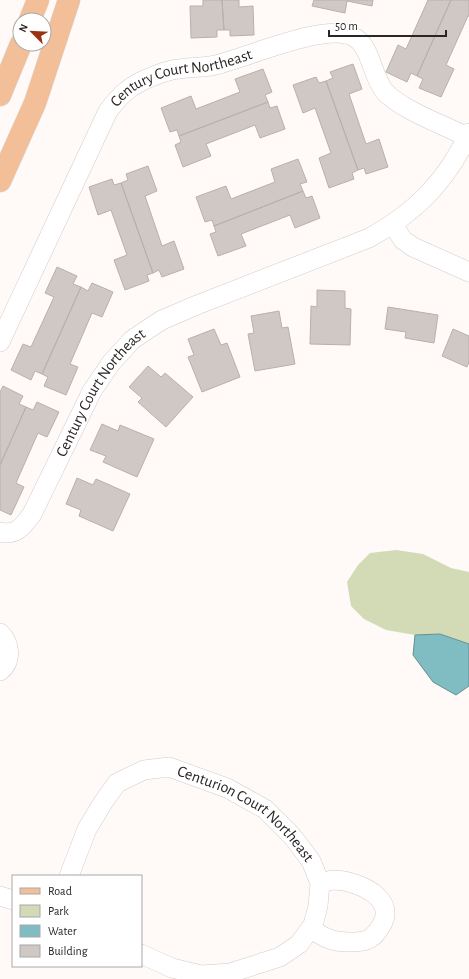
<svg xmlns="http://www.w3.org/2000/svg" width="469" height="979" font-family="'Alegreya Sans',sans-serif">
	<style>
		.green { fill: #d3dab6 }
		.water { fill: #7fbdc2; stroke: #659093 }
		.building { fill: #d0c8c5; stroke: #b7b0ad }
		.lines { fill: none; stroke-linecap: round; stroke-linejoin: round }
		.minor-casing { stroke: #d2cbc8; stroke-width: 20 }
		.major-casing { stroke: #d8d8d8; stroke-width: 23 }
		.minor { stroke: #fff; stroke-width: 19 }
		.major { stroke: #f3bf98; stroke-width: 22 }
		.labels { text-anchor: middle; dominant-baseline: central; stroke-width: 3.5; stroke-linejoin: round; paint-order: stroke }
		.street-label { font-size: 16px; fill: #292625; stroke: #fff }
	</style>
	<rect width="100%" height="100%" fill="#fffaf8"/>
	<path class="green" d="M 396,550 L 423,554 L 451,568 L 469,572 L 469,644 L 440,634 L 415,635 L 386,630 L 364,619 L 351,606 L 347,582 L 358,565 L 370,553 Z"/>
	<path class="water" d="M 440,634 L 469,644 L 469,686 L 456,695 L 433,682 L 413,655 L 415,635 Z"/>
	<path class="building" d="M 203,0 L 222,0 L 224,30 L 217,30 L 217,37 L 191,38 L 190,6 L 203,6 Z
		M 222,0 L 239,0 L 239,7 L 253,6 L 254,35 L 230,36 L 230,30 L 224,30 Z
		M 314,0 L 373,0 L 372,6 L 347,1 L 345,13 L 312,6 Z
		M 428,0 L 451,0 L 417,76 L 411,73 L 407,82 L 386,72 L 398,45 L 406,49 Z
		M 451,0 L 469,0 L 469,16 L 468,16 L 446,65 L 454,69 L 441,97 L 419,88 L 423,79 L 417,76 Z
		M 353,64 L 362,89 L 349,94 L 366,144 L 379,139 L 388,167 L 366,174 L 364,168 L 358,170 L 326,81 L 333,78 L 330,72 Z
		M 263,69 L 272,92 L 265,95 L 268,102 L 179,136 L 177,130 L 170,132 L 161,108 L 191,96 L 196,109 L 240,92 L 235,79 Z
		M 316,77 L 319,83 L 326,81 L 358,170 L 352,173 L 354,179 L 329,188 L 319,158 L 331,153 L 315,108 L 303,113 L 293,85 Z
		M 268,102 L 270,108 L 277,106 L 285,129 L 260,138 L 255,125 L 206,144 L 211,156 L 183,167 L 175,145 L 181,142 L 179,136 Z
		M 298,159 L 307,182 L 300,184 L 303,191 L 214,226 L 212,220 L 205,222 L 196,197 L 226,186 L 231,199 L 275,182 L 271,169 Z
		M 148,166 L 157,191 L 145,196 L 162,246 L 174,241 L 184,269 L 162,277 L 159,270 L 153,273 L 121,183 L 128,180 L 126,174 Z
		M 112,179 L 114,185 L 121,183 L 153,273 L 147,275 L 149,281 L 125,290 L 114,260 L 127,255 L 111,210 L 98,215 L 89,187 Z
		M 303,191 L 306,198 L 312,196 L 320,218 L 295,228 L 290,215 L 241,234 L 246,246 L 218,256 L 210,234 L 216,232 L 214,226 Z
		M 57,267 L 77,276 L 73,284 L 81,287 L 42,374 L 35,371 L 31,380 L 11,370 L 23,344 L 31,347 L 54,297 L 45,293 Z
		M 92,283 L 113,292 L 102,317 L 92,313 L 70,364 L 78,367 L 66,395 L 44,386 L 48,377 L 42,374 L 81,287 L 88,291 Z
		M 317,290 L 345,291 L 345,308 L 351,309 L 350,345 L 310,344 L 311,306 L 317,307 Z
		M 388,307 L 438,315 L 434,343 L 405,338 L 406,332 L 385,329 Z
		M 279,311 L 282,328 L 288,327 L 295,364 L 255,371 L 248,334 L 254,333 L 251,316 Z
		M 214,329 L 221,345 L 227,343 L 240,377 L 202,392 L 188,357 L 194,355 L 188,339 Z
		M 453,329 L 469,336 L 469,362 L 467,367 L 442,356 Z
		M 148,366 L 161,377 L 165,373 L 193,397 L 166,427 L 138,402 L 142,398 L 129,387 Z
		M 3,386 L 23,396 L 19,404 L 26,407 L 0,465 L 0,392 Z
		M 37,402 L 59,412 L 47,437 L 38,433 L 16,483 L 24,487 L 11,515 L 0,510 L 0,465 L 26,407 L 33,410 Z
		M 102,424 L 118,431 L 120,425 L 154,439 L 137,477 L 103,462 L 106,456 L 90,450 Z
		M 77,478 L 93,485 L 96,479 L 130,494 L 113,531 L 79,516 L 81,510 L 66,504 Z"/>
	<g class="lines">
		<g class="minor-casing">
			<g id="minor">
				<path d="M 393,225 L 403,240 L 413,247 L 469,272"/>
				<path id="s1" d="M 0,342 L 108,111 C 118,98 127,88 142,81 C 153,76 167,70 179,69 C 191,67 203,68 215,65 C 246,58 324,23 352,36 C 372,45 371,76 385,92 C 402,110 444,125 467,137"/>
				<path id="s2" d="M 0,532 C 17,536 23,526 32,514 L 92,391 L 111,363 L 132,340 L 148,329 L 162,320 L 197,305 L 369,238 C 415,213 447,181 469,133"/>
				<path d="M 0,633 C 10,643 13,661 0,671"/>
				<path id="s3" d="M 69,876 L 87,829 L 104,801 L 117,783 L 144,770 L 169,767 L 227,788 L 265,809 L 292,836 L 311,861 L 320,883 L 318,906 L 313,925 L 299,944 L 280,957 L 230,973 L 201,975 L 172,968 L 141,954"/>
				<path d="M 0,896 L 13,900"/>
				<path d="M 311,928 C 323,938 333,942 350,942 C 364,942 371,941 379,929 C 401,900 359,881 335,880 C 330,880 325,882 320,883"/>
			</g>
		</g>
		<g class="major-casing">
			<path id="major" d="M 30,20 L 38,0
				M 0,95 L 21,44
				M 0,181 L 35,103 L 69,0"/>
		</g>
		<use href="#minor" class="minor"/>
		<use href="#major" class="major"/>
	</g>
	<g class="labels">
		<g class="street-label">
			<text stroke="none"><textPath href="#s1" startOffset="339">Century Court Northeast</textPath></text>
			<text stroke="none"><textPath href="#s2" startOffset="180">Century Court Northeast</textPath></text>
			<text stroke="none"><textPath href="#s3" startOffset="252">Centurion Court Northeast</textPath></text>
		</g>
	</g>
	<rect x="12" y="875" width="130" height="92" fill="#ffffff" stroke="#a9a8a8"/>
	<rect x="20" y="888" width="20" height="6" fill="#f3bf98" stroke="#a9a8a8"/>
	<text x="48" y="895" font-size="12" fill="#292625">Road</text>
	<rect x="20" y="905" width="20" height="12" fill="#d3dab6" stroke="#a9a8a8"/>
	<text x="48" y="915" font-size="12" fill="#292625">Park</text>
	<rect x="20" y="925" width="20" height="12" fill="#7fbdc2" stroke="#a9a8a8"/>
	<text x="48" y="935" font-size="12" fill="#292625">Water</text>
	<rect x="20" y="945" width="20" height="12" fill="#d0c8c5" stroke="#a9a8a8"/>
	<text x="48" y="955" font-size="12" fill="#292625">Building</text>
	<g transform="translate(32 32) rotate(294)"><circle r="19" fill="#ffffff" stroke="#a9a8a8"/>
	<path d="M0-3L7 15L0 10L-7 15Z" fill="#9a3312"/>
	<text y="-6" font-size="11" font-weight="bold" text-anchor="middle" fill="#292625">N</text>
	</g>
	<path d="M329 30v6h117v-6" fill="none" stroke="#292625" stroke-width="2"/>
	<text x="335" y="30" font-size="12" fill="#292625" stroke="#ffffff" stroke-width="3" paint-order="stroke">50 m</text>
</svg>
